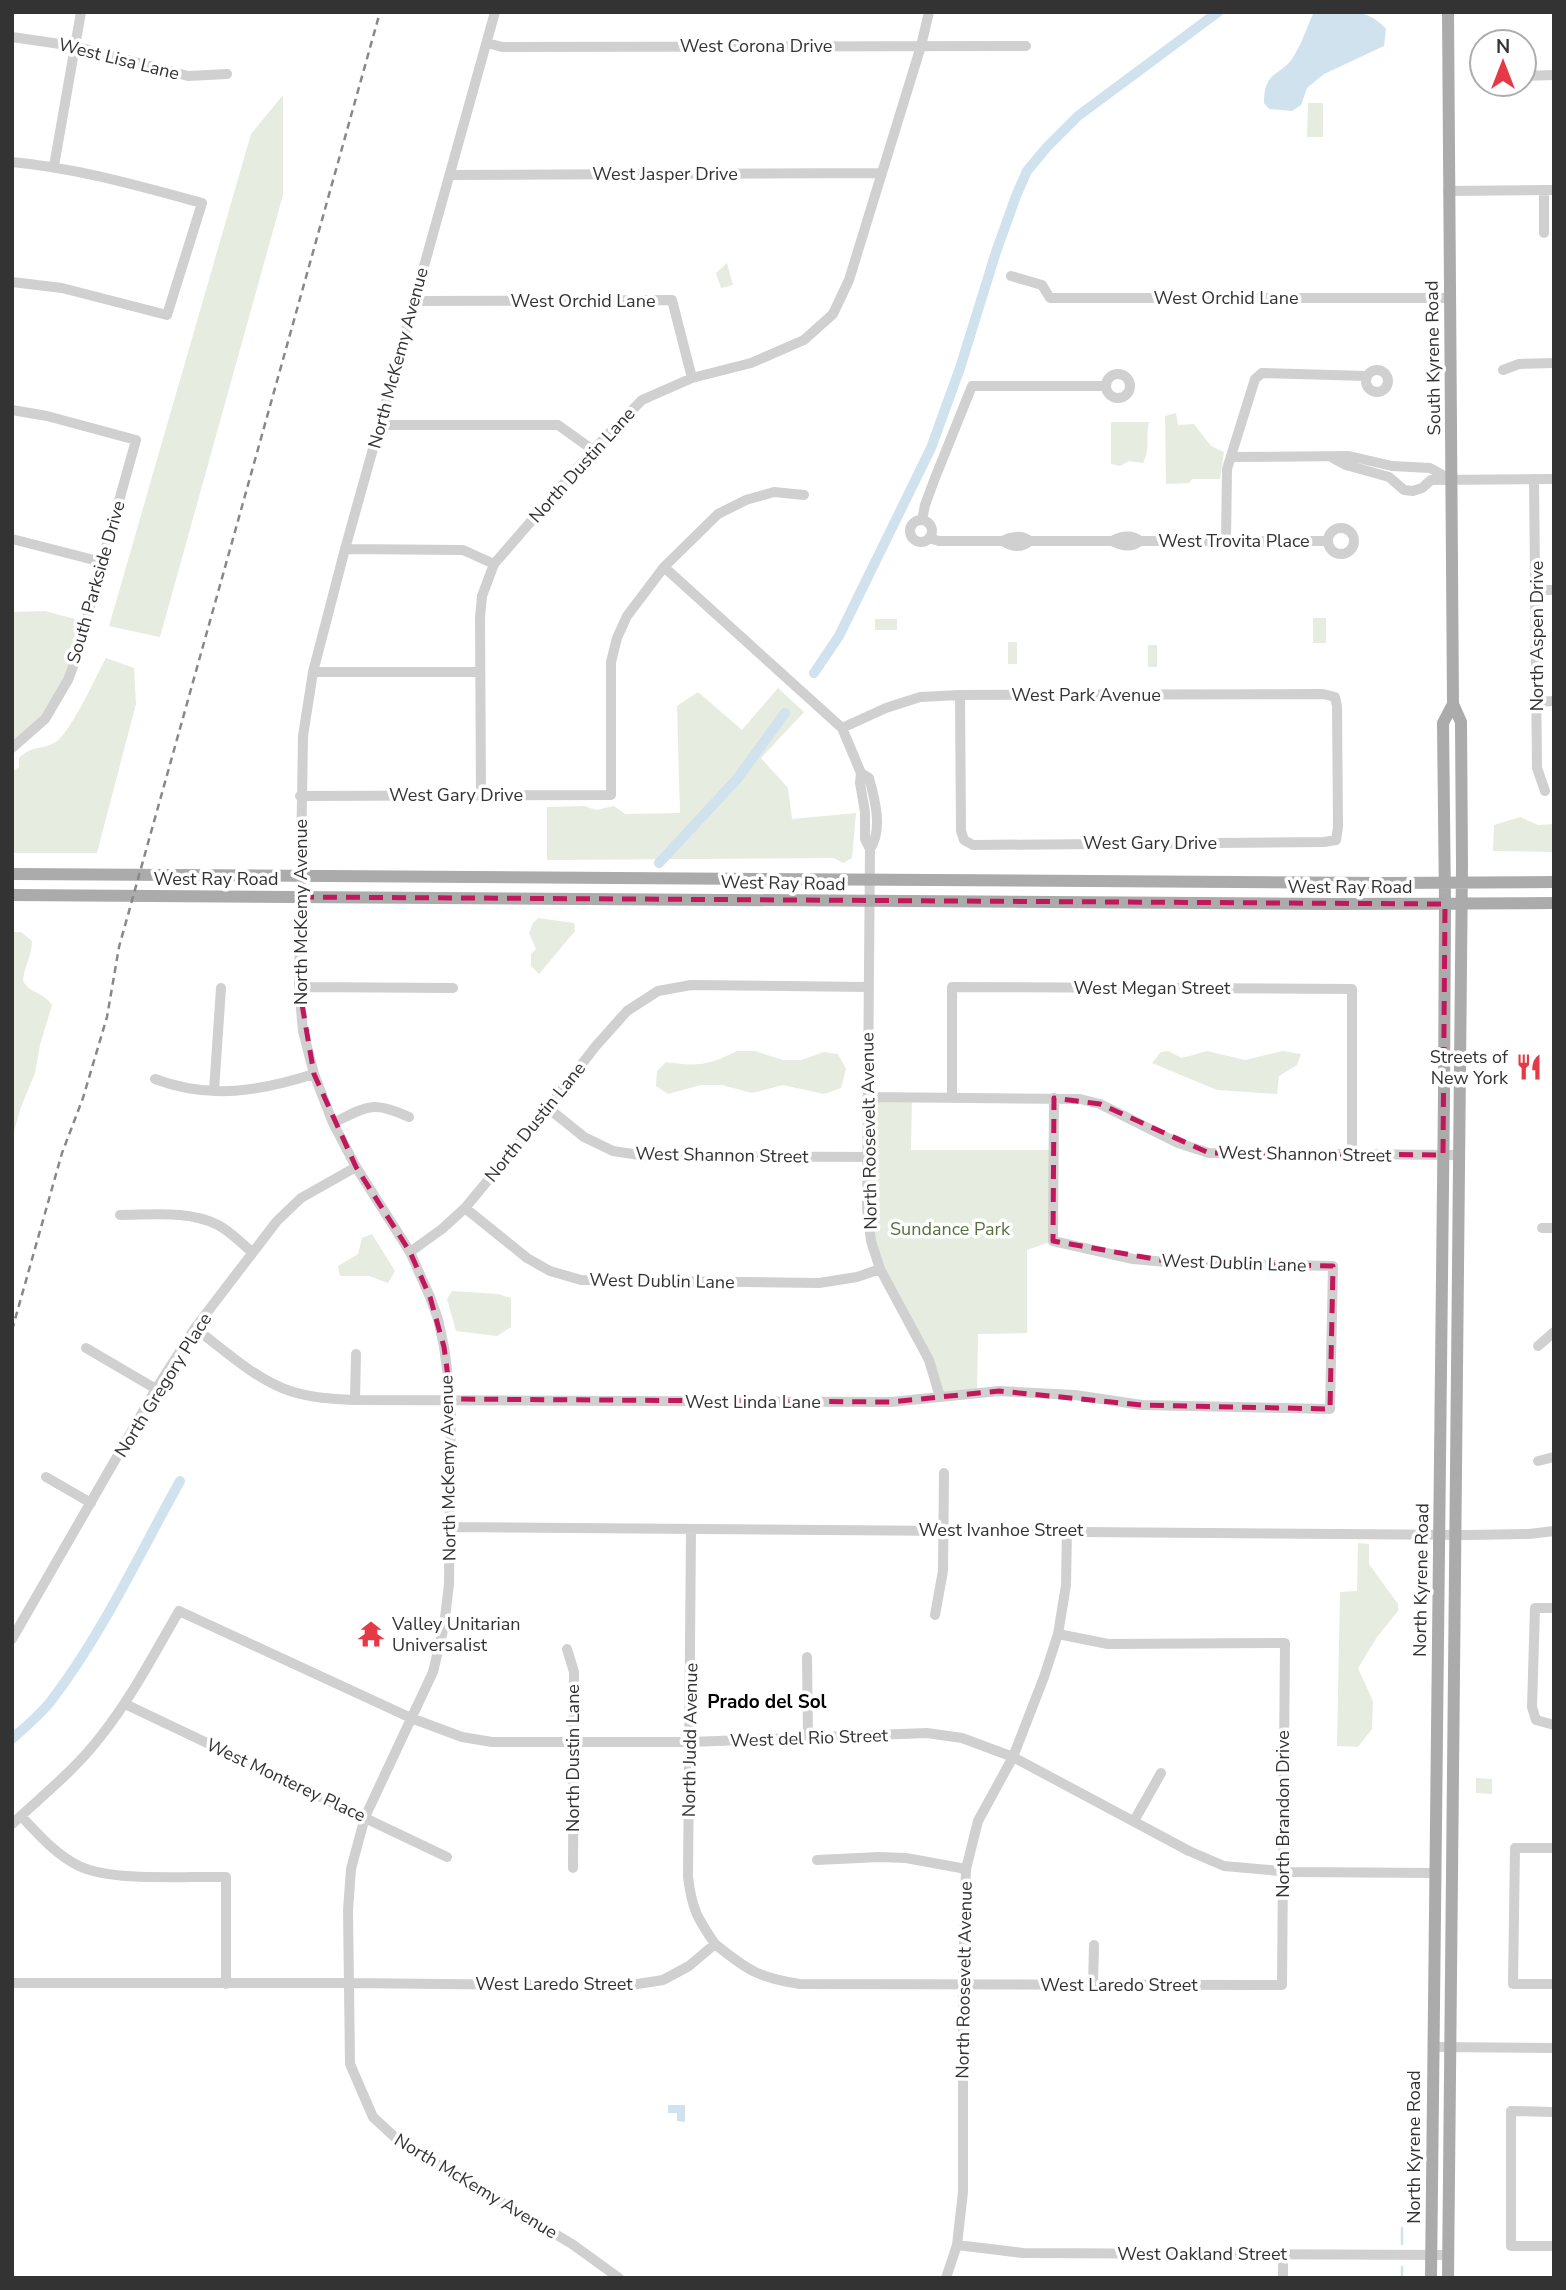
<svg xmlns="http://www.w3.org/2000/svg" width="1566" height="2290" font-family="'Nunito Sans',sans-serif">
	<style>
		.green { fill: #e6ecdf }
		.water { fill: #cfe2ee }
		.lines { fill: none; stroke-linecap: round; stroke-linejoin: round }
		.stream { stroke: #cfe2ee; stroke-width: 2.5 }
		.canal { stroke: #cfe2ee; stroke-width: 10 }
		.minor { stroke: #d0d0d0; stroke-width: 10 }
		.major { stroke: #ababab; stroke-width: 12 }
		.rail { stroke: #888; stroke-width: 2.5; stroke-dasharray: 7 5; stroke-linecap: butt }
		.marked { fill: none; stroke: #c2185b; stroke-width: 5; stroke-dasharray: 14 9; stroke-linejoin: round }
		.labels { text-anchor: middle; dominant-baseline: central; stroke-width: 7; stroke-linejoin: round; paint-order: stroke }
		.street-label { font-size: 18px; fill: #333; stroke: #fff }
		.poi-label { font-size: 18px; fill: #333; stroke: #fff; text-anchor: end }
		.park-label { font-size: 18px; fill: #56703f; stroke: #fff }
		.neighbourhood-label { font-size: 19px; font-weight: bold; fill: #000; stroke: #fff }
	</style>
	<rect width="100%" height="100%" fill="#fff"/>
	<path class="green" d="M 283,95 L 283,195 L 160,637 L 109,626 L 251,134 Z
		M 1308,103 L 1323,103 L 1323,137 L 1307,137 Z
		M 727,263 L 733,285 L 721,288 L 716,273 Z
		M 1176,413 L 1178,425 L 1194,424 L 1211,446 L 1224,452 L 1220,479 L 1192,479 L 1189,483 L 1166,484 L 1165,416 Z
		M 1111,422 L 1149,422 C 1145,440 1151,447 1143,463 L 1129,461 L 1120,466 L 1111,464 Z
		M 45,611 L 86,622 L 79,651 L 45,719 L 12,748 L 12,612 Z
		M 1313,618 L 1326,618 L 1326,643 L 1313,643 Z
		M 875,619 L 897,619 L 897,630 L 875,630 Z
		M 1008,642 L 1017,642 L 1017,664 L 1008,664 Z
		M 1148,645 L 1157,645 L 1157,667 L 1148,667 Z
		M 106,658 L 134,668 L 136,704 L 97,853 L 12,853 L 12,772 L 19,767 L 19,758 C 34,744 39,751 54,743 C 70,735 96,676 106,658 Z
		M 778,688 L 804,712 L 761,758 L 788,788 L 792,819 L 856,813 L 852,858 L 843,863 L 834,858 L 547,860 L 547,807 L 584,806 L 596,810 L 614,806 L 625,814 L 680,813 L 677,706 L 698,692 L 742,730 Z
		M 1520,817 L 1538,825 L 1554,824 L 1554,852 L 1493,851 L 1494,825 Z
		M 538,918 L 574,923 L 575,931 L 539,974 L 531,966 L 531,954 L 536,949 L 529,933 L 533,923 Z
		M 12,932 L 21,932 L 32,941 C 32,955 24,967 23,981 C 32,995 42,991 52,1005 L 40,1045 L 35,1073 L 21,1107 L 12,1138 Z
		M 737,1051 L 755,1051 L 783,1060 L 801,1060 L 824,1052 L 838,1054 L 846,1069 L 841,1088 L 824,1094 L 783,1085 L 752,1093 L 722,1085 L 701,1085 L 668,1094 L 656,1086 L 657,1071 L 666,1062 C 696,1067 710,1065 737,1051 Z
		M 1283,1051 L 1301,1054 L 1297,1065 L 1279,1076 L 1277,1094 L 1217,1090 L 1152,1063 L 1161,1052 L 1168,1051 L 1182,1058 L 1207,1051 L 1245,1060 Z
		M 867,1097 L 912,1097 L 911,1150 L 1054,1150 L 1053,1241 L 1027,1250 L 1027,1333 L 978,1334 L 977,1393 L 940,1397 L 871,1241 Z
		M 372,1234 L 395,1271 L 388,1283 L 369,1276 L 340,1276 L 338,1266 L 358,1254 L 362,1238 Z
		M 452,1291 L 498,1294 L 511,1298 L 511,1327 L 497,1336 L 456,1331 L 447,1299 Z
		M 1358,1543 L 1369,1544 L 1369,1564 L 1398,1604 L 1398,1611 L 1377,1637 L 1358,1668 L 1373,1701 L 1372,1729 L 1358,1747 L 1337,1746 L 1340,1592 L 1357,1591 Z
		M 1476,1778 L 1492,1779 L 1492,1794 L 1476,1793 Z"/>
	<path class="water" d="M 1314,12 C 1342,12 1366,6 1386,29 L 1384,46 L 1324,74 L 1307,88 L 1301,105 L 1292,111 L 1269,109 L 1264,103 C 1264,68 1282,78 1295,54 C 1303,41 1307,26 1314,12 Z
		M 668,2105 L 685,2105 L 685,2122 L 677,2121 L 677,2113 L 668,2113 Z"/>
	<g class="lines">
		<path class="stream" d="M 1402,2228 L 1402,2244
			M 1402,2267 L 1402,2278"/>
		<path class="canal" d="M 814,673 L 839,636 L 931,448 L 960,368 L 996,252 L 1016,196 L 1027,171 L 1047,147 L 1078,116 L 1218,12
			M 659,863 L 737,779 L 785,713
			M 12,1739 C 25,1727 40,1715 51,1701 C 101,1636 140,1553 180,1481"/>
		<path class="minor" d="M 495,12 L 345,549 L 313,672 L 303,736 L 299,987 L 303,1031 L 314,1074 L 333,1123 L 356,1167 L 410,1252 L 430,1297 L 438,1319 L 444,1347 L 451,1399 L 449,1584 L 444,1626 L 433,1672 L 365,1817 L 351,1869 L 348,1910 L 350,2064 L 373,2117 L 400,2142 L 572,2244 L 619,2278
			M 12,37 L 74,46 L 188,76 L 227,74
			M 487,43 L 502,47 L 1026,46
			M 1524,76 L 1554,75
			M 12,162 C 77,168 139,186 202,203 L 167,315 L 62,288 L 12,282
			M 54,166 L 81,12
			M 450,175 L 881,173
			M 1544,190 L 1544,233
			M 1448,191 L 1554,190
			M 1011,276 L 1042,285 L 1050,298 L 1449,298
			M 414,301 L 672,300 L 692,378
			M1366 381a11 11 0 1 1 22 0a11 11 0 1 1-22 0Z
			M 1503,370 L 1519,364 L 1554,363
			M1106 386a12 12 0 1 1 24 0a12 12 0 1 1-24 0Z
			M 12,410 L 47,416 L 136,440 L 93,594 L 79,651 L 68,680 L 45,719 L 12,748
			M 380,425 L 558,425 L 593,450
			M 1231,457 L 1349,456 L 1392,466 L 1430,468 L 1448,478
			M 1333,458 L 1346,465 L 1389,477 L 1404,490 L 1413,491 L 1422,488 L 1431,480 L 1554,479
			M 1534,479 L 1537,768 L 1545,791
			M 922,520 L 925,505 L 935,478 L 972,386 L 1106,386
			M910 531a11 11 0 1 1 22 0a11 11 0 1 1-22 0Z
			M1328 541a13 13 0 1 1 26 0a13 13 0 1 1-26 0Z
			M 929,538 L 939,541 L 1003,541 C 1012,547 1021,548 1030,541
			M 12,539 L 102,562
			M 1226,540 L 1227,469 L 1255,379 L 1262,373 L 1367,376
			M 1003,541 C 1011,536 1022,535 1030,541 L 1112,541 C 1122,546 1131,548 1140,541
			M 1112,541 C 1121,536 1132,534 1140,541 L 1328,541
			M 345,549 L 463,550 L 494,564
			M 664,567 L 842,728 L 861,773 L 860,783 L 865,812 L 865,839 L 870,849 L 867,1208 L 871,1241 L 880,1269 L 929,1360 L 940,1397
			M 1537,590 L 1554,590
			M 313,672 L 480,672
			M 1537,702 L 1554,701
			M 842,728 L 886,708 L 920,697 L 960,695 L 1323,694 L 1335,697 L 1337,706 L 1338,827 L 1336,840 L 1324,842 L 973,845 L 964,840 L 961,831 L 960,695
			M 861,773 L 869,778 C 875,799 883,830 870,849
			M 300,796 L 611,795 L 611,662 L 617,638 L 627,616 L 664,567 L 718,514 L 746,500 L 774,492 L 804,495
			M 481,796 L 480,617 L 482,596 L 494,564 L 593,450 L 642,400 L 692,378 L 751,363 L 804,340 L 833,314 L 849,280 L 921,46 L 929,12
			M 299,987 L 453,988
			M 155,1079 C 210,1100 260,1091 314,1074
			M 214,1091 L 221,988
			M 867,1097 L 1080,1099 L 1100,1104 L 1178,1143 L 1209,1153 L 1460,1155
			M 952,1097 L 952,987 L 1352,989 L 1352,1155
			M 548,1108 L 584,1137 L 613,1151 L 646,1156 L 867,1157
			M 333,1123 C 368,1106 373,1100 409,1117
			M 465,1208 L 527,1258 L 550,1271 L 581,1280 L 819,1283 L 857,1277 L 880,1269
			M 120,1215 C 151,1215 189,1210 218,1225 C 230,1231 241,1243 252,1252
			M 1542,1228 L 1554,1228
			M 410,1252 L 442,1229 L 465,1208 L 548,1108 L 595,1047 L 627,1011 L 658,991 L 691,985 L 868,987
			M 195,1328 C 224,1350 255,1379 290,1391 C 311,1398 334,1399 355,1400 L 891,1402 L 999,1391 L 1075,1395 L 1142,1405 L 1330,1409 L 1333,1266 L 1177,1263 L 1133,1259 L 1053,1241 L 1054,1098
			M 1538,1346 L 1554,1332
			M 86,1348 L 156,1389
			M 355,1400 L 356,1354
			M 1538,1461 L 1554,1457
			M 46,1477 L 91,1503
			M 449,1527 L 1468,1535 L 1529,1534 L 1554,1531
			M 691,1529 L 688,1877 C 692,1909 697,1918 715,1944
			M 1554,1608 L 1535,1608 L 1532,1707 L 1536,1720 L 1554,1725
			M 935,1615 L 943,1571 L 944,1473
			M 12,1639 L 156,1389 L 195,1328 L 277,1221 L 301,1198 L 356,1167
			M 567,1649 L 574,1672 L 573,1868
			M 807,1657 L 808,1738
			M 125,1704 L 447,1857
			M 21,1816 C 38,1834 56,1855 79,1866 C 112,1882 188,1876 226,1877 L 226,1984
			M 1134,1821 L 1161,1773
			M 12,1824 C 42,1796 76,1769 101,1736 C 132,1697 154,1654 179,1611 L 411,1718 L 462,1737 L 492,1742 L 690,1742 L 927,1733 L 962,1738 L 1013,1757 L 1189,1851 L 1224,1866 L 1291,1872 L 1435,1873
			M 1554,1848 L 1515,1848 L 1513,1984 L 1554,1984
			M 817,1860 L 879,1857 L 906,1858 L 966,1869
			M 12,1983 L 349,1983 L 625,1986 L 663,1980 L 689,1966 L 715,1944 C 747,1970 759,1978 800,1984 L 1282,1985 L 1285,1643 L 1108,1644 L 1058,1634
			M 1093,1985 L 1094,1945
			M 1433,2047 L 1554,2048
			M 1554,2112 L 1511,2111 L 1511,2246 L 1554,2246
			M 957,2245 L 1023,2253 L 1448,2255
			M 1283,2254 L 1283,2278
			M 946,2278 L 957,2245 L 963,2192 L 963,1986 L 966,1869 L 978,1821 L 1013,1757 L 1044,1677 L 1058,1634 L 1066,1585 L 1067,1530"/>
		<path class="major" d="M 12,874 L 1384,883 L 1554,882
			M 12,895 L 1332,904 L 1554,903
			M 1431,2278 L 1444,1095 L 1445,904 L 1443,723 L 1453,704
			M 1448,2278 L 1462,865 L 1461,722 L 1453,704 L 1448,12"/>
		<path class="rail" d="M 12,1330 L 62,1153 L 83,1098 L 107,1017 L 119,947 L 380,12"/>
	</g>
	<path class="marked" d="M 300,897 L 1445,904 L 1443,1155 L 1209,1153 L 1100,1104 L 1054,1098 L 1053,1241 L 1177,1263 L 1333,1266 L 1330,1409 L 1142,1405 L 999,1391 L 891,1402 L 451,1399 L 444,1347 L 430,1297 L 410,1252 L 356,1167 L 314,1074 L 299,987 Z"/>
	<defs>
		<g id="restaurant-bare" transform="scale(2.1)"><path d="M-5-6h1v4h1v-4h1v4h1v-4h1v5L-1.5 .5V6h-2V.5L-5-1ZM5-6V6H3V1.5H1.5Q1.5-4 5-6Z" fill="#e63946" stroke="#fff" stroke-width="2.5" paint-order="stroke"/></g>
		<g id="temple-bare" transform="scale(2.1)"><path d="M0-6L5-2H3V0L6.5 2.5H4V6H1.5V3h-3V6H-4V2.5H-6.5L-3 0V-2H-5Z" fill="#e63946" stroke="#fff" stroke-width="2.5" paint-order="stroke"/></g>
	</defs>
	<g fill-rule="evenodd">
		<use href="#restaurant-bare" x="1529" y="1067"/>
		<use href="#temple-bare" x="371" y="1634"/>
	</g>
	<g class="labels">
		<g class="street-label">
			<text x="756" y="46">West Corona Drive</text>
			<text transform="translate(119 59) rotate(14)">West Lisa Lane</text>
			<text x="665" y="174">West Jasper Drive</text>
			<text x="1226" y="298">West Orchid Lane</text>
			<text x="583" y="301">West Orchid Lane</text>
			<text transform="translate(398 358) rotate(-75)">North McKemy Avenue</text>
			<text transform="translate(1433 358) rotate(-91)">South Kyrene Road</text>
			<text transform="translate(582 465) rotate(-48)">North Dustin Lane</text>
			<text x="1234" y="541">West Trovita Place</text>
			<text transform="translate(96 582) rotate(-74)">South Parkside Drive</text>
			<text transform="translate(1537 636) rotate(-90)">North Aspen Drive</text>
			<text x="1086" y="695">West Park Avenue</text>
			<text x="456" y="795">West Gary Drive</text>
			<text x="1150" y="843">West Gary Drive</text>
			<text x="216" y="879">West Ray Road</text>
			<text transform="translate(783 883) rotate(1)">West Ray Road</text>
			<text x="1350" y="887">West Ray Road</text>
			<text transform="translate(301 912) rotate(-90)">North McKemy Avenue</text>
			<text x="1152" y="988">West Megan Street</text>
			<text transform="translate(535 1122) rotate(-51)">North Dustin Lane</text>
			<text transform="translate(869 1131) rotate(-91)">North Roosevelt Avenue</text>
			<text transform="translate(1305 1154) rotate(1)">West Shannon Street</text>
			<text transform="translate(722 1155) rotate(1)">West Shannon Street</text>
			<text transform="translate(1234 1263) rotate(2)">West Dublin Lane</text>
			<text transform="translate(662 1281) rotate(1)">West Dublin Lane</text>
			<text transform="translate(163 1385) rotate(-58)">North Gregory Place</text>
			<text x="753" y="1402">West Linda Lane</text>
			<text transform="translate(448 1468) rotate(-91)">North McKemy Avenue</text>
			<text x="1001" y="1530">West Ivanhoe Street</text>
			<text transform="translate(1421 1580) rotate(-89)">North Kyrene Road</text>
			<text transform="translate(809 1738) rotate(-2)">West del Rio Street</text>
			<text transform="translate(690 1740) rotate(-89)">North Judd Avenue</text>
			<text transform="translate(573 1758) rotate(-90)">North Dustin Lane</text>
			<text transform="translate(286 1780) rotate(25)">West Monterey Place</text>
			<text transform="translate(1283 1814) rotate(-90)">North Brandon Drive</text>
			<text transform="translate(964 1980) rotate(-89)">North Roosevelt Avenue</text>
			<text x="554" y="1984">West Laredo Street</text>
			<text x="1119" y="1985">West Laredo Street</text>
			<text transform="translate(1414 2147) rotate(-90)">North Kyrene Road</text>
			<text transform="translate(476 2186) rotate(31)">North McKemy Avenue</text>
			<text x="1202" y="2254">West Oakland Street</text>
		</g>
		<g class="poi-label">
			<text x="1508" y="1057">Streets of<tspan x="1508" dy="21">New York</tspan></text>
			<text x="392" y="1624" text-anchor="start">Valley Unitarian<tspan x="392" dy="21">Universalist</tspan></text>
		</g>
		<g class="park-label">
			<text x="950" y="1229">Sundance Park</text>
		</g>
		<g class="neighbourhood-label">
			<text x="767" y="1702">Prado del Sol</text>
		</g>
	</g>
	<rect width="1566" height="2290" fill="none" stroke="#333333" stroke-width="28"/>
	<g transform="translate(1503 63)"><circle r="33" fill="#ffffff" stroke="#adadad" stroke-width="2"/>
	<path d="M0-5L12 26L0 18L-12 26Z" fill="#e63946"/>
	<text y="-10" font-size="19" font-weight="bold" text-anchor="middle" fill="#333333">N</text>
	</g>
</svg>
